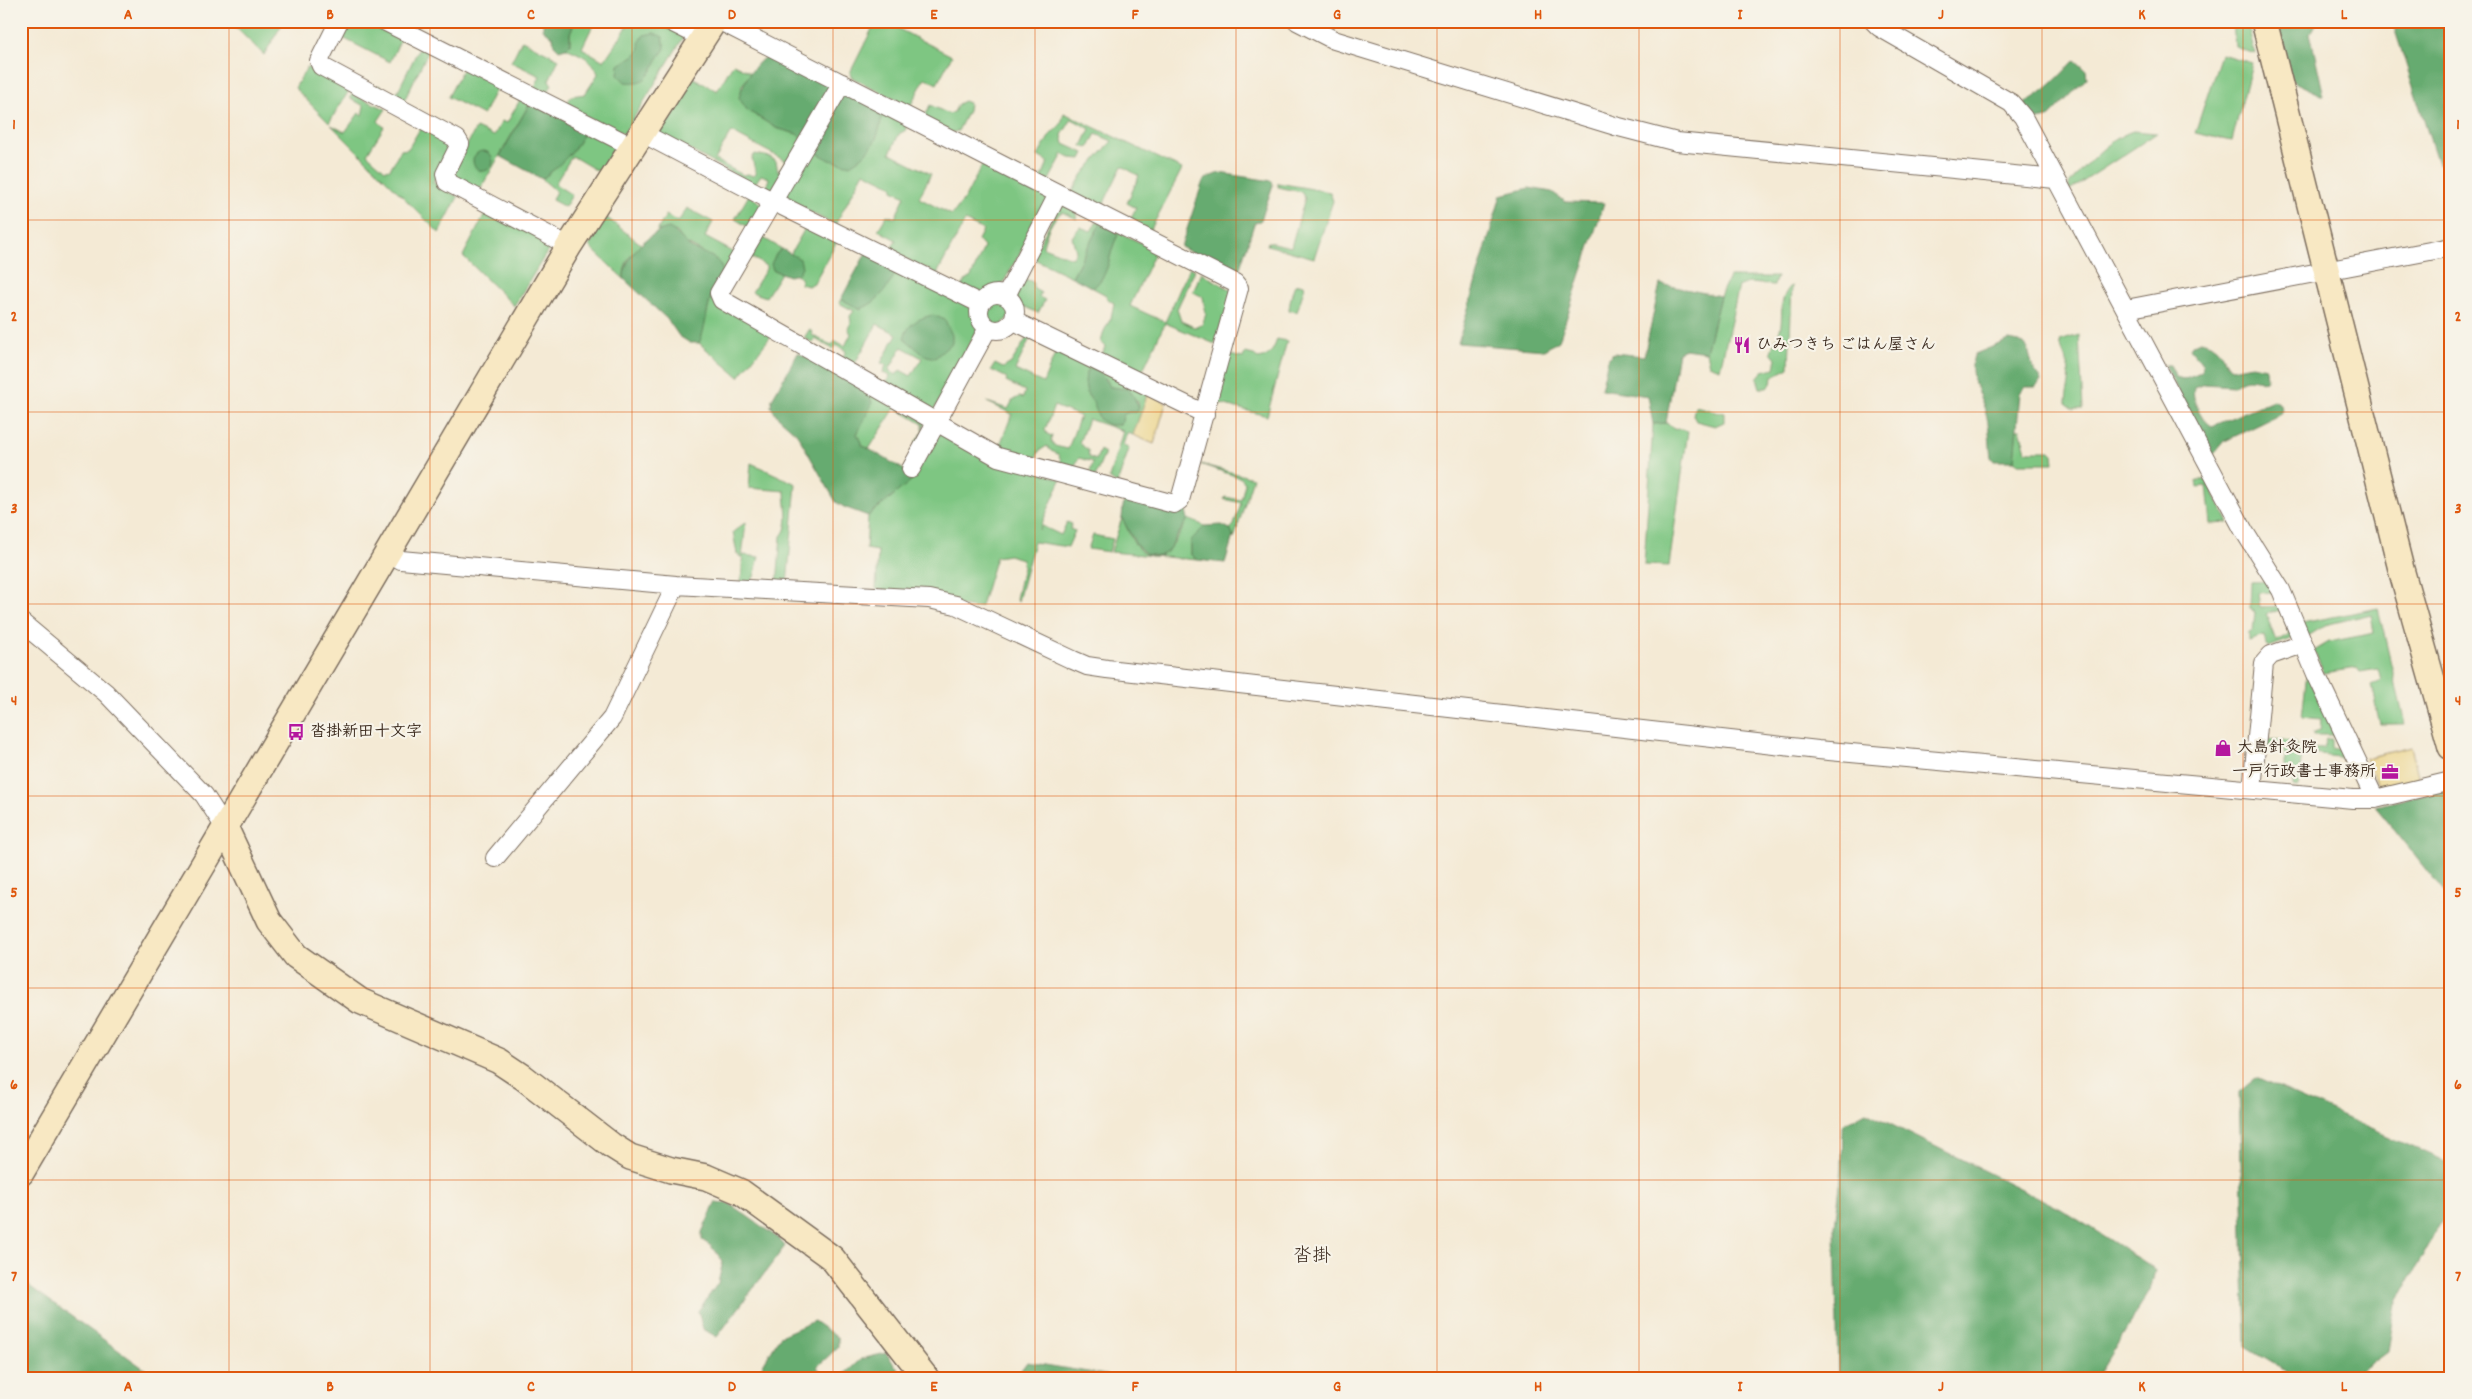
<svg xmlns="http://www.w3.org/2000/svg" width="2472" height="1399" font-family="Dekko,'Klee One',sans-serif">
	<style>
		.green { fill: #7ec682; stroke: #5c7850; fill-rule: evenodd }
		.forest { fill: #66ab70; stroke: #506a47 }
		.sand { fill: #eeda9e; stroke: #94825e }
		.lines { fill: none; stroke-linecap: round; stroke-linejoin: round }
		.street-casing { stroke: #7c6d5e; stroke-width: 20 }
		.secondary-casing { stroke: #7c6d5e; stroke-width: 28 }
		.street { stroke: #fff; stroke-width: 18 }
		.secondary { stroke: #f8e8c3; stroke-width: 25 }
		.grid { fill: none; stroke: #df570d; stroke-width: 1; stroke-opacity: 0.55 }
		.labels { text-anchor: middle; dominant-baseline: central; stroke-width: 4.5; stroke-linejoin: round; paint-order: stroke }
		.poi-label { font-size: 16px; font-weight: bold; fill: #3b2a1e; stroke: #f7f3e8; text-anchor: start }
		.quarter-label { font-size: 19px; fill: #3b2a1e; stroke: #f7f3e8 }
		.neatline { fill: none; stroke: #df570d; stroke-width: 2 }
		.grid-label { font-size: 16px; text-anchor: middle; font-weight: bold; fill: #df570d }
	</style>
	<rect width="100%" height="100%" fill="#f7f3e8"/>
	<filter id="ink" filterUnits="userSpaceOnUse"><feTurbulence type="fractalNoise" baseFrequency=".02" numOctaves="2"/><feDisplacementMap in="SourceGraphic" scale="10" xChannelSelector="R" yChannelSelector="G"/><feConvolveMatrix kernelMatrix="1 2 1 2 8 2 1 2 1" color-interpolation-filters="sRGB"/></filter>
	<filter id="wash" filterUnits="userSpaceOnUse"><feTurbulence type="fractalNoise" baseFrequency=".0096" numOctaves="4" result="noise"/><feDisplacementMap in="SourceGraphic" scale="20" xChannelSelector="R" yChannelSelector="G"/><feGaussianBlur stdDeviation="1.12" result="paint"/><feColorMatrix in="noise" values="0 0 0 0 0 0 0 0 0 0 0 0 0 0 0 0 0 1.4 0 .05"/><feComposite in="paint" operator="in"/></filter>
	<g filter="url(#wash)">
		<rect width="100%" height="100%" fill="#f4ead5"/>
		<path class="green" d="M 229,21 L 284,21 L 264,55 Z
			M 346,21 L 372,21 L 402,36 L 390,62 L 339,36 Z
			M 575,21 L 595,21 L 582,48 L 604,61 L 631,21 L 657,21 L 681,34 L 683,38 L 624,134 L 568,109 L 567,103 L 571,96 L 585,94 L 598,74 C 594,59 579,54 566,48 L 570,44 L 570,33 Z
			M 876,21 L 883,21 L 952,56 L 937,84 L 925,78 L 910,107 L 851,77 L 850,73 Z
			M 2233,21 L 2247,21 L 2255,54 L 2235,47 Z
			M 522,40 L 559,59 L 549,80 L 552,85 L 545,96 L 533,91 L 540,76 L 511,62 Z
			M 420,46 L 429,50 L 402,105 L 374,91 L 378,85 L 393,94 L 397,93 Z
			M 2221,54 L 2252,63 L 2232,141 L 2195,133 Z
			M 733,64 L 752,73 L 741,86 L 747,110 L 776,128 L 797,134 L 803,140 L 773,189 L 766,188 L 769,178 L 761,175 L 754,185 L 659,133 L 659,129 L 692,77 L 717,91 ZM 731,132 L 786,161 L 778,172 L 776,161 L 770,157 L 755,154 L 752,158 L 756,174 L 753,176 L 748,174 L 743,175 L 715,160 Z
			M 307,67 L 350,89 L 329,123 L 295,88 Z
			M 463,68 L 498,85 L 483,115 L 448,97 Z
			M 352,94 L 386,109 L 378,121 L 384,127 L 367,154 L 385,170 L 390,169 L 401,150 L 408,149 L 421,127 L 449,143 L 451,149 L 433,182 L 458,197 L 439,233 L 331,125 L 345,132 L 359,113 L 362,115 L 364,106 L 350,98 Z
			M 521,98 L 530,103 L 478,193 L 455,180 L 454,170 L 476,128 L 494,136 L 502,121 L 507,123 Z
			M 964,101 L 969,103 L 968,111 L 958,131 L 950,133 L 924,119 L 930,105 L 949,114 L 954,112 L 958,104 Z
			M 882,112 L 906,124 L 906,130 L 899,134 L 890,153 L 931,174 L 919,198 L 952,215 L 965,198 L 983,163 L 1051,198 L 1002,285 L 982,293 L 973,293 L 961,288 L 966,280 L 971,277 L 984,247 L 978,240 L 983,230 L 965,221 L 937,274 L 890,251 L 896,240 L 878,230 L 887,215 L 895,218 L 905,196 L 893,190 L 893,186 L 864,172 L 835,225 L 781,197 L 810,147 Z
			M 1064,113 L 1182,169 L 1149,233 L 1128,223 L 1136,208 L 1127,203 L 1139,176 L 1122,166 L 1101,209 L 1071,194 L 1083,174 L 1112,141 L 1096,134 L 1088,148 L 1082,146 L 1090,129 L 1072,119 L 1062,135 L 1064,144 L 1084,153 L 1081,159 L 1070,158 L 1063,154 L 1048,182 L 1041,179 L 1048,162 L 1038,156 L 1050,135 L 1061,124 Z
			M 585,130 L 615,147 L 599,172 L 572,156 L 555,184 L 572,195 L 565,207 L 552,200 L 556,191 L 542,179 C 559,166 577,150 585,130 Z
			M 2133,131 L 2157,133 L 2069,191 L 2069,184 C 2086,165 2108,139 2133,131 Z
			M 1278,183 L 1330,192 L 1333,201 L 1314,258 L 1267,245 L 1268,242 L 1291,247 L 1305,198 L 1301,192 L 1278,187 Z
			M 749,195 L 764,206 L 750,228 L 735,219 Z
			M 1064,204 L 1075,209 L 1077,219 L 1062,212 C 1053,217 1044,237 1043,247 L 1072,258 L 1076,251 L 1072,237 L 1080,227 L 1091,231 L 1097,221 L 1101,222 L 1072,277 L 1032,258 L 1059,205 Z
			M 687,208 L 713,222 L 705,237 L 735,253 L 722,274 L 717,260 L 684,242 L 677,232 L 669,229 L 657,231 L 666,215 L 678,222 Z
			M 487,210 L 552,244 L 514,306 L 463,256 Z
			M 606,217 L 642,245 C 630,254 623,264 624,279 L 589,246 Z
			M 808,223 L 838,239 L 814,283 L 808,286 L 801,284 L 801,278 L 795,275 L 798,274 L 791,253 Z
			M 1116,231 L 1156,250 L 1130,306 L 1165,322 L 1190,267 L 1195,270 L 1177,309 L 1181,321 L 1194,327 L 1202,325 L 1206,314 L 1203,297 L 1193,292 L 1201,273 L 1233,291 L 1215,344 L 1165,323 L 1141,374 L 1102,356 L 1105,346 L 1101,342 L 1104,331 L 1111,318 L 1114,303 L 1107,299 L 1106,295 L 1093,288 C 1112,271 1107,255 1118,235 Z
			M 760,236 L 782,249 L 776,254 L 773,270 L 781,273 L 766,297 L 752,292 L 766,269 L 766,266 L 748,255 Z
			M 898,269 L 965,304 L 976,313 L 979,327 L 932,414 L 885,386 L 890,376 L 883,373 L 886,365 L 881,363 L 897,334 L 877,324 L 853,367 L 841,361 L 846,351 L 836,345 L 833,349 L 815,339 L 813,343 L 804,338 L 809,330 L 813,332 L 812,335 L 831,345 L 836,341 L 845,346 L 851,334 L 848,328 L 851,323 L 850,316 L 854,311 L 839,303 L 841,299 L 861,309 ZM 902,347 L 922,358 L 911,376 L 900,370 L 896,375 L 889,370 Z
			M 1729,277 L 1777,277 L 1774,285 L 1749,283 L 1739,286 L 1720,369 L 1709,365 L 1706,352 L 1720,296 Z
			M 1022,278 L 1033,282 L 1033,288 L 1041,293 L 1039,297 L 1045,300 L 1038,313 L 1025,307 L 1023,311 C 1013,300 1016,290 1022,278 Z
			M 1300,284 L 1305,286 L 1297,312 L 1289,310 C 1289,306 1293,287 1295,285 Z
			M 1792,285 L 1789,368 L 1772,377 L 1771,384 L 1767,388 L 1760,388 L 1757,378 L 1763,371 L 1774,368 L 1776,358 L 1771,352 C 1773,344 1776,340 1779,333 C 1785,317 1776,300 1792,285 Z
			M 712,293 L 771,336 L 739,377 L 699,343 Z
			M 999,298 L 1007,302 L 1011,314 L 1002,325 L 993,325 L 985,320 L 983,310 L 991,300 Z
			M 1032,334 L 1015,370 L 1043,383 L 1057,349 L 1148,393 L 1133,435 L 1127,433 L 1123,445 L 1129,449 L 1117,484 L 1109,478 L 1123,431 L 1088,419 L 1079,443 L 1088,450 L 1089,457 L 1096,460 L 1100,450 L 1105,453 L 1095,477 L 1089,475 L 1093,462 L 1079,458 L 1072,471 L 1059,468 L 1061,460 L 1058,454 L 1051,451 L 1047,446 L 1039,451 L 1035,461 L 998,450 L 1012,414 L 987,402 L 1008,409 L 1013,400 L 1019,397 L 1023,398 L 1025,391 L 1006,382 L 1007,378 L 991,370 L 995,364 L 1003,368 L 1011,363 L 1028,336 ZM 1106,378 L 1110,387 L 1118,388 L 1138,402 L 1139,408 L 1136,412 C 1125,412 1112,418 1100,420 L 1093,402 L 1087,394 ZM 1054,406 L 1080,416 L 1068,449 L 1055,446 L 1051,441 L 1052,436 L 1047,434 L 1045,430 Z
			M 2079,335 L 2083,409 L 2074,409 L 2066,403 C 2066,392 2071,384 2069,372 C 2068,361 2061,352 2060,341 Z
			M 1277,339 L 1287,341 L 1267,416 L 1214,402 L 1226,354 L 1243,358 L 1245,353 L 1254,355 L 1259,359 C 1270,357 1274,349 1277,339 Z
			M 869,390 L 926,422 L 918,445 L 915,443 L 923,431 L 923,424 L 895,408 L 869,449 L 862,445 L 857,434 L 871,404 Z
			M 1695,406 L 1724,413 L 1724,422 L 1715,426 L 1696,421 L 1693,415 Z
			M 1666,423 L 1674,428 L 1688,431 L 1669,566 L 1644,565 L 1653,424 Z
			M 2016,429 L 2020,429 L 2026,451 L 2050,451 L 2053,454 L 2054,463 L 2017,463 L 2014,461 Z
			M 938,433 L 1061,480 L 1039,530 L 1042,526 L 1061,535 L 1067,522 L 1072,524 L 1070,529 L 1075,531 L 1068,547 L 1034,542 L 1018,601 L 1016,599 L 1023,567 L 1022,559 L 1009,555 L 996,557 L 981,606 L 973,608 L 876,589 L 878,551 L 866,549 L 868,516 L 894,495 Z
			M 751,463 L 796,484 L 787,585 L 777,584 L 781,536 C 791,526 785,504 785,491 L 749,488 Z
			M 1200,464 L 1253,478 L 1234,539 L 1230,529 L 1234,525 L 1241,503 L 1224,499 L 1225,497 L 1241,500 L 1245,483 L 1241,478 Z
			M 2197,480 L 2207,480 L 2229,523 L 2211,524 L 2207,486 L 2198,487 Z
			M 1122,518 C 1127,526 1130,538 1136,546 C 1160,574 1178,538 1188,519 L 1205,526 L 1191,541 L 1191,555 L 1197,560 L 1111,552 Z
			M 746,522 L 742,558 L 737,554 L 733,532 Z
			M 1093,535 L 1113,539 L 1109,552 L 1088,549 Z
			M 743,555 L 759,557 L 754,577 L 749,583 L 741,582 Z
			M 2269,581 L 2276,592 L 2258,593 L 2260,607 L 2282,606 L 2294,634 L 2291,639 L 2269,647 L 2266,645 L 2264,636 L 2249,641 L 2249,632 L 2253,630 L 2255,612 L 2250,609 L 2251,582 ZM 2280,610 L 2289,627 L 2288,635 L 2276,641 L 2266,614 Z
			M 2378,608 L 2405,724 L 2380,724 L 2371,685 L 2381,681 L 2378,669 L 2360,672 L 2357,668 L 2324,673 L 2314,651 L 2329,642 L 2374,633 L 2371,614 L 2325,625 L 2307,636 L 2302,623 Z
			M 2307,672 L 2337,735 L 2314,735 L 2314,732 L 2320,730 L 2321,719 L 2302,717 Z
			M 2268,739 L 2294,741 L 2298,748 L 2323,749 L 2326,739 L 2332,739 L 2332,748 L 2342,750 L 2348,758 L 2302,753 L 2298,787 L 2293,786 L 2293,775 L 2285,772 L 2285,755 L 2283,749 L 2267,749 Z"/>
		<path class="forest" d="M 543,21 L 575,21 L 570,33 L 570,44 L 566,48 L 559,50 L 554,45 L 553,37 L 543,29 Z
			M 2289,21 L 2317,21 L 2310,33 L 2324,96 L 2292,81 L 2274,26 Z
			M 2392,21 L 2451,21 L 2451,171 L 2438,164 Z
			M 654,33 L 663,37 L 665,48 C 663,53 658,57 656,62 C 649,78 644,84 625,82 L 618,75 L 619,65 L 633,56 L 640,49 L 639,43 L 644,35 Z
			M 774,52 L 882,112 C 880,138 872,152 850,165 L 830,160 L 812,150 L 797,134 L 776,128 L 747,110 L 739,98 C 742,82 758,58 774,52 Z
			M 2075,60 L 2086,70 L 2087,78 L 2048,118 L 2033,121 L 2024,109 L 2026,102 C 2045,92 2060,76 2075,60 Z
			M 530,103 L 585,130 C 577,150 559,166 542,179 L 500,156 Z
			M473 161a10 10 0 1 1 20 0a10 10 0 1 1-20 0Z
			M 1219,173 L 1272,181 L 1273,185 L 1261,220 L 1254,224 L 1239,271 L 1235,275 L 1181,247 L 1203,181 L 1209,177 Z
			M 1529,188 L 1552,192 L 1566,202 L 1604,203 L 1559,341 L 1544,350 L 1458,343 L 1501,195 Z
			M 1101,222 L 1116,231 L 1118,235 C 1107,255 1112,272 1093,288 L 1072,277 Z
			M 669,228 C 679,233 683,242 692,248 C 701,253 717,256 721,266 C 725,276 715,286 712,294 C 706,310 706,329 699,343 L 690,343 L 679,336 L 668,320 L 624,279 C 623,257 649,232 669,228 Z
			M 782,249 L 800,259 L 802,267 L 798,274 L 789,276 L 773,270 L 771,264 L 776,254 Z
			M 866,253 L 898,269 C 888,287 880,302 860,309 L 841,299 Z
			M 1660,284 L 1720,296 L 1706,352 L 1685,349 L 1678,352 L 1666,423 L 1653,424 L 1648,396 L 1601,389 L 1608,359 L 1613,353 L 1644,356 Z
			M 933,315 L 945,320 L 952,335 L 952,343 L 935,358 L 924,355 L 904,338 C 908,323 919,318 933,315 Z
			M 2009,340 C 2033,344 2026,349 2033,367 C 2035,373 2040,375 2041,381 L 2036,387 L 2026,387 L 2020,393 L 2014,461 L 1994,461 L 1991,457 C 1989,443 1990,424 1985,410 C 1979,392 1966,373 1975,354 Z
			M 2200,341 C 2221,344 2219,354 2231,369 L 2252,365 L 2266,368 L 2267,380 C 2255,383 2248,373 2234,386 L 2204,384 L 2194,388 C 2191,400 2202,420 2212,426 L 2273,400 L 2281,405 L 2282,410 L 2279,415 L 2225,441 L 2215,453 L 2209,454 L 2165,365 L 2170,365 L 2176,377 L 2183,379 L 2201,372 L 2203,365 L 2190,348 L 2193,344 Z
			M 798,353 L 869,390 L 872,404 L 857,434 L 862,445 L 908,472 L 912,480 L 868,516 L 844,507 L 836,502 L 797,434 L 778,417 L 771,407 L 772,399 Z
			M 1092,368 L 1099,371 L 1110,387 L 1128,389 L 1133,395 L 1139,408 L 1137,412 L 1128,412 L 1123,415 L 1122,422 L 1119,425 L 1109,425 L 1100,420 L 1093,402 L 1087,394 L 1085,383 L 1086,372 Z
			M 1126,497 L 1169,500 L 1186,511 L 1188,519 L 1167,552 L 1159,556 L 1146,554 L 1136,545 L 1122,518 L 1123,506 Z
			M 1222,525 L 1230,529 L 1233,536 L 1225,563 L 1197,560 L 1191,555 L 1191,540 L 1205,526 Z
			M 2447,790 L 2451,798 L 2451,901 L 2375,806 Z
			M 2256,1078 L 2451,1164 L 2451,1204 L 2396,1304 L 2388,1351 L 2351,1378 L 2297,1378 L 2246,1347 L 2239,1092 Z
			M 1866,1112 L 2061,1209 L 2151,1266 L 2155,1271 L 2150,1290 L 2096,1378 L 1838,1378 L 1835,1226 L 1842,1169 L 1843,1124 Z
			M 716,1202 L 730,1204 L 778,1238 L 785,1246 L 717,1337 L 703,1329 L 698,1311 L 718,1283 L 723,1261 L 711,1246 L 702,1240 L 702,1232 Z
			M 21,1280 L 157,1378 L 21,1378 Z
			M 814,1321 L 838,1338 L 838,1347 L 817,1367 L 828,1378 L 755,1378 L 780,1336 Z
			M 886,1353 L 900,1372 L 894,1378 L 840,1378 L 861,1359 Z
			M 1027,1362 L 1124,1378 L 1015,1378 Z"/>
		<path class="sand" d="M 1148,393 L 1166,403 L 1154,444 L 1133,435 Z
			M 2411,747 L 2420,783 L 2381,792 L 2366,758 Z"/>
	</g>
	<g filter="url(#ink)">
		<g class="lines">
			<g class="street-casing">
				<path id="street" d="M 339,21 L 319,61 L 321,66 L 457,139 L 460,144 L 445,174 L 447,182 L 569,246
					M 384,21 L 633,147
					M 669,21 L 703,38
					M 720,21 C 891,108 1063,197 1235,283 L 1239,288 L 1180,500 L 1174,504 L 998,457 L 722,300 L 719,293 L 842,83
					M 1297,21 L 1334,40 L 1615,126 L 1677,142 L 2055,179
					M 1873,21 L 1879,27 L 2011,103 L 2023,117 L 2244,531 L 2281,590 L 2316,674 L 2375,799
					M 642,133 L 772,201 L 981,304
					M979 312a18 18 0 1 1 36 0a18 18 0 1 1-36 0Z
					M 1006,296 L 1058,194
					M 2126,309 L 2451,247
					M 1014,321 L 1205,414
					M 911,469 L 988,328
					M 388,552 L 401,560 L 676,585 L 929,599 L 956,605 L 1073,660 L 1087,666 L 1107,669 L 1818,750 L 2353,799 L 2375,799 L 2451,781
					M 21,622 L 106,693 L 204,795 L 226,829
					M 2252,790 L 2264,663 L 2271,655 L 2303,644
					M 495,858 L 612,718 L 676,585"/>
			</g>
			<g class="secondary-casing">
				<path id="secondary" d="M 2264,21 L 2401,569 L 2451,747
					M 226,829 L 269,921 L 296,956 L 360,1001 L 499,1061 L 523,1077 L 611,1145 L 630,1157 L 671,1170 L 706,1177 L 741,1192 L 832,1258 L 926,1378
					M 21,1173 L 569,246 L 714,21"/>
			</g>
			<use href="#street" class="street"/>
			<use href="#secondary" class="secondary"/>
		</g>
	</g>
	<path class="grid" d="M 229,21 L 229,1378M 430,21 L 430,1378M 632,21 L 632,1378M 833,21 L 833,1378M 1035,21 L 1035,1378M 1236,21 L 1236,1378M 1437,21 L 1437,1378M 1639,21 L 1639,1378M 1840,21 L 1840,1378M 2042,21 L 2042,1378M 2243,21 L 2243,1378M 21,220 L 2451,220M 21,412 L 2451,412M 21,604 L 2451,604M 21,796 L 2451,796M 21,988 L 2451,988M 21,1180 L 2451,1180"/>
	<defs>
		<g id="restaurant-bare" transform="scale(1.35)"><path d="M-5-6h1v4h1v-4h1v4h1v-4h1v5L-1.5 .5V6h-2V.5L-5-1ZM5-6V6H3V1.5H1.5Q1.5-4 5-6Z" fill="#b5179e" stroke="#f7f3e8" stroke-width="2.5" paint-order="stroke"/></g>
		<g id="bus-bare" transform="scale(1.35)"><path d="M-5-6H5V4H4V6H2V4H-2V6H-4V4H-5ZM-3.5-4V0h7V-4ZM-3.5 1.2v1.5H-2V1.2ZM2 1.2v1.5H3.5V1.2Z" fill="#b5179e" stroke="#f7f3e8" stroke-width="2.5" paint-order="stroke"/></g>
		<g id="shop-bare" transform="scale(1.35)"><path d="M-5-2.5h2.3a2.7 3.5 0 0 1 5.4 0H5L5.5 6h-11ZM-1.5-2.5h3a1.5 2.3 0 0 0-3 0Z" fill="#b5179e" stroke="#f7f3e8" stroke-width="2.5" paint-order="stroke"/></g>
		<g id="office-bare" transform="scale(1.35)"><path d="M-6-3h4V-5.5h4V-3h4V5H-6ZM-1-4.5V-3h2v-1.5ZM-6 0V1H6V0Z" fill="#b5179e" stroke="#f7f3e8" stroke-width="2.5" paint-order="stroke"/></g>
	</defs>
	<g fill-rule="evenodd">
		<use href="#restaurant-bare" x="1742" y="345"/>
		<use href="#bus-bare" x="296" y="732"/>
		<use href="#shop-bare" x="2223" y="748"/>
		<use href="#office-bare" x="2390" y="772"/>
	</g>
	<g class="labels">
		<g class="poi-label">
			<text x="1756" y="345">ひみつきち ごはん屋さん</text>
			<text x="310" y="732">沓掛新田十文字</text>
			<text x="2237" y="748">大島針灸院</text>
			<text x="2376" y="772" text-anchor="end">一戸行政書士事務所</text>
		</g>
		<g class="quarter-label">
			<text x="1312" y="1257">沓掛</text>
		</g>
	</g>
	<rect width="2472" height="1399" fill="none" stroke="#f7f3e8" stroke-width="55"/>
	<rect x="28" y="28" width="2416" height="1344" class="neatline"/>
	<g class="grid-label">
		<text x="128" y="19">A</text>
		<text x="330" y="19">B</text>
		<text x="531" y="19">C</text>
		<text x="732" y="19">D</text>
		<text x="934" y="19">E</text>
		<text x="1135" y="19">F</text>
		<text x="1337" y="19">G</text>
		<text x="1538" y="19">H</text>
		<text x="1740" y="19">I</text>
		<text x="1941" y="19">J</text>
		<text x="2142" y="19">K</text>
		<text x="2344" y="19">L</text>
		<text x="14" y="129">1</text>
		<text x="2458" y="129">1</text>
		<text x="14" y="321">2</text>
		<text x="2458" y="321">2</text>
		<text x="14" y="513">3</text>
		<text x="2458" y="513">3</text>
		<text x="14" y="705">4</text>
		<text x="2458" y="705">4</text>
		<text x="14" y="897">5</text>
		<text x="2458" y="897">5</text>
		<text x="14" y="1089">6</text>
		<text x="2458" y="1089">6</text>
		<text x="14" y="1281">7</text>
		<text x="2458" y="1281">7</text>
		<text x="128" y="1391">A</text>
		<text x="330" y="1391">B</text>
		<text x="531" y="1391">C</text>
		<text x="732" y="1391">D</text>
		<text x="934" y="1391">E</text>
		<text x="1135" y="1391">F</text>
		<text x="1337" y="1391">G</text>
		<text x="1538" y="1391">H</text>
		<text x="1740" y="1391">I</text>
		<text x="1941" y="1391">J</text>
		<text x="2142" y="1391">K</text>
		<text x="2344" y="1391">L</text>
	</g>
</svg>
